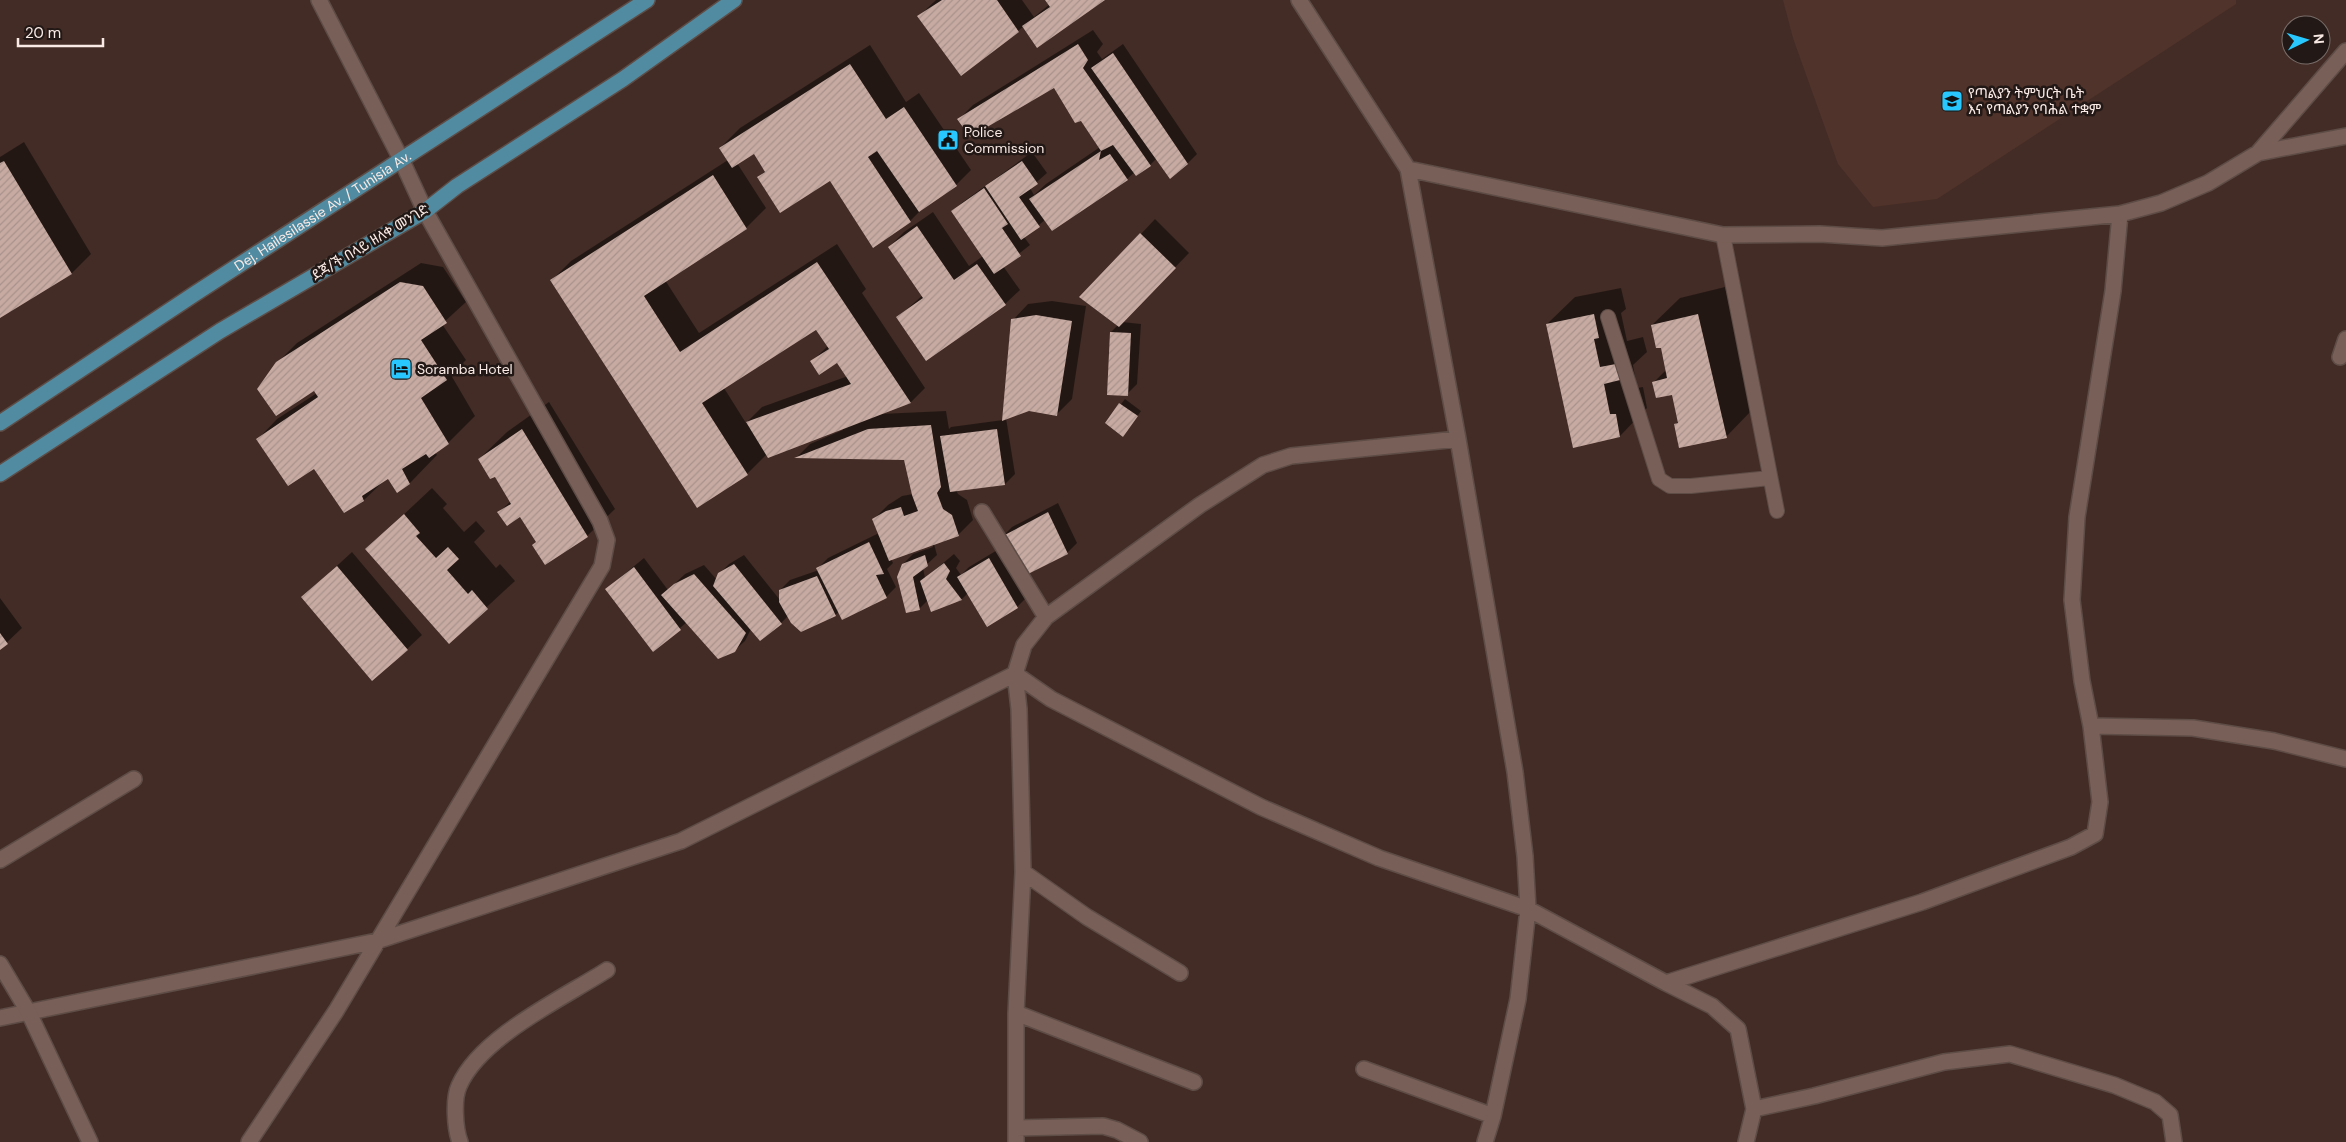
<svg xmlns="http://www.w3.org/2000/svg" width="2346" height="1142" font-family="'DM Sans','Noto Sans Ethiopic',sans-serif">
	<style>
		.built { fill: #50332a }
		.shadow { fill: #0007; fill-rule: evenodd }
		.building { fill: url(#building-hatch) }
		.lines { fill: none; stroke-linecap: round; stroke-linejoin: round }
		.lane-casing { stroke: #5e4c46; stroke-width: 16 }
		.street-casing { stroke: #5e4c46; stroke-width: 18 }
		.secondary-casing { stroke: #5e4c46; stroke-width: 18 }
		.primary-casing { stroke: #5e4c46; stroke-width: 18 }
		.lane { stroke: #785f57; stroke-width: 14 }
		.street { stroke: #785f57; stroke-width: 15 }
		.secondary { stroke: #785f57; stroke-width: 15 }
		.primary { stroke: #508ba1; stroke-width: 15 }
		.labels { text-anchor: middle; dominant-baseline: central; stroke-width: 5; stroke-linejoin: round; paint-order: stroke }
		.poi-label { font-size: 14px; fill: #f9eae5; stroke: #221815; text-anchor: start }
		.street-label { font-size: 14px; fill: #f9eae5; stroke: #221815 }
	</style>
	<defs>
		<pattern id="building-hatch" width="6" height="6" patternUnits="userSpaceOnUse" patternTransform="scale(1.25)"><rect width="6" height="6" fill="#c7aba2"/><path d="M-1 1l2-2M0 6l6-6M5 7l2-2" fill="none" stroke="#a8928b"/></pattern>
	</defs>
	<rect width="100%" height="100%" fill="#432c26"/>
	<path class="built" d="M 1783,0 L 2236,0 L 2236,4 L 1937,199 L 1873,207 L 1838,164 L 1793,38 Z"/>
	<path class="shadow" d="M 936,0 L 1022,0 L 1034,17 L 1050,4 L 1047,0 L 1103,0 L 1024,26 L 1018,31 L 919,16 Z
		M 1093,30 L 1103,44 L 1097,52 L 1102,59 L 1123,44 L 1197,154 L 1187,164 L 1157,158 L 1150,165 L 1135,172 L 1127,179 L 1045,220 L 1024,237 L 1030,245 L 1003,266 L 1020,290 L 1005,304 L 897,318 L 923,295 L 889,247 L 904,232 L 933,212 L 969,266 L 983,256 L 953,211 L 963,202 L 1032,152 L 1047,173 L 1030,188 L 1034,195 L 1046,184 L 1100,147 L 1082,120 L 1054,86 L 959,119 L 973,105 Z
		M 870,45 L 906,102 L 919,93 L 971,170 L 956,185 L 920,211 L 910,221 L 830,180 L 759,177 L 766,170 L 755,152 L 737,163 L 766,208 L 746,228 L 665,280 L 699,333 L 837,244 L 866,289 L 862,293 L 925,388 L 911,402 L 880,414 L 946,411 L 949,429 L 951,427 L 1003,420 L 1013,320 L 1028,304 L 1052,301 L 1086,306 L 1072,399 L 1057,414 L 1029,410 L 1006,418 L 1015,474 L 1005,484 L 956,490 L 958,494 L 967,500 L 973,520 L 958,535 L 934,544 L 937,555 L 923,568 L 925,578 L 954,554 L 960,561 L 956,568 L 961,575 L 969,567 L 999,549 L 1027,597 L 1017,607 L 968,593 L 962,599 L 932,610 L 928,600 L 919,609 L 903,564 L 913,554 L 933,547 L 932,544 L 891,559 L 893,563 L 887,569 L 896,587 L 886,597 L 839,612 L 835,615 L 788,616 L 781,623 L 751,629 L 745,641 L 734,651 L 687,622 L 653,651 L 606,589 L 644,558 L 668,590 L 685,574 L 704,565 L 717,580 L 719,574 L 729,564 L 744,555 L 780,600 L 780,590 L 790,580 L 819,570 L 818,568 L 828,558 L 879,533 L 873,520 L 888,505 L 902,496 L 913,494 L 905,459 L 797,457 L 810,444 L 843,430 L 842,428 L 767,454 L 747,474 L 552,280 L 571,261 L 728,160 L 720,148 L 740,128 ZM 823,325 L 828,346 L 812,361 L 838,361 L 848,376 L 762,407 L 746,423 L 724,388 Z
		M 24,142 L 91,254 L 72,273 L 0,317 L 0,157 Z
		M 1155,219 L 1189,253 L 1122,322 L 1141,324 L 1137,384 L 1127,394 L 1111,332 L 1118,325 L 1141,234 Z
		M 421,263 L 443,267 L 466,302 L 442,324 L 466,360 L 451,375 L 475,416 L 448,443 L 435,452 L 437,455 L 410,483 L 397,491 L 388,477 L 364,500 L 344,511 L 315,469 L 258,439 L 277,419 L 317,393 L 277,363 L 297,343 Z
		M 1725,287 L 1753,409 L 1726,437 L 1675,425 L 1679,421 L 1673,393 L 1654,382 L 1667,369 L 1662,346 L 1652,325 L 1680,298 Z
		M 1621,288 L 1626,309 L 1621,313 L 1627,341 L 1643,337 L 1647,352 L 1633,365 L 1637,388 L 1643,387 L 1647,408 L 1620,436 L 1547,324 L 1575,297 Z
		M 1125,399 L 1141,411 L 1128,430 L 1106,423 Z
		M 549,402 L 615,509 L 587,536 L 546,563 L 537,541 L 521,516 L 499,512 L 511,501 L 495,475 L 479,459 L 507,432 Z
		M 432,488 L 447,504 L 443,508 L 464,532 L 476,521 L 485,531 L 474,542 L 496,568 L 500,564 L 515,581 L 449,642 L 367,549 Z
		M 1058,503 L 1077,543 L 1067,553 L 1002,537 L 1012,527 Z
		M 352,552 L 422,635 L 407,649 L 303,597 Z
		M 0,598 L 22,628 L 0,649 Z"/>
	<path class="building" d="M 942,0 L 997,0 L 1019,32 L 961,76 L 917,16 Z
		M 1045,0 L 1105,0 L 1037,48 L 1022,26 L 1050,7 Z
		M 1078,44 L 1088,60 L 1083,68 L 1151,166 L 1136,176 L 1113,145 L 1101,151 L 1099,160 L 1110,154 L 1128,180 L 1052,231 L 1029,199 L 1101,151 L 1081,121 L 1075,123 L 1054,88 L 970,137 L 957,119 Z
		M 1113,53 L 1188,164 L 1170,179 L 1091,68 Z
		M 850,64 L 886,119 L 904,107 L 957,186 L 919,212 L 877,151 L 868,157 L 911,222 L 873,248 L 830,181 L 780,213 L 757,177 L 765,172 L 754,154 L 732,168 L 719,148 Z
		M 4,161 L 72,274 L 0,318 L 0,163 Z
		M 1022,161 L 1038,184 L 1019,197 L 1040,227 L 1021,240 L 985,186 Z
		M 713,175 L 747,229 L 644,296 L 680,352 L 817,262 L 911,403 L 768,458 L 746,422 L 851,384 L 837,363 L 819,375 L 810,361 L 829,349 L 816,330 L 702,403 L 748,475 L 697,508 L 550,280 Z
		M 984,188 L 1008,224 L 1002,228 L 1021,256 L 994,274 L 951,211 Z
		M 917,226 L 954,280 L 977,264 L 1006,305 L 926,361 L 896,317 L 923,298 L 888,247 Z
		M 1140,233 L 1176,268 L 1119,327 L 1079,297 Z
		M 400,282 L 423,286 L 447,323 L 421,340 L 447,380 L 421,398 L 449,444 L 429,458 L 426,454 L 402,469 L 410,484 L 397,493 L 388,479 L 362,496 L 364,501 L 344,513 L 314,469 L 288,486 L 256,439 L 318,397 L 314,391 L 276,416 L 257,389 L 276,362 Z
		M 1594,314 L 1599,338 L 1594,339 L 1600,367 L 1616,364 L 1620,380 L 1604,384 L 1610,414 L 1616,414 L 1620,437 L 1573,448 L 1546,324 Z
		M 1698,314 L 1727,438 L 1679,448 L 1674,424 L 1678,423 L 1672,395 L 1656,398 L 1652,382 L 1667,378 L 1661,348 L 1656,348 L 1651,325 Z
		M 1036,315 L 1072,321 L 1057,416 L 1029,411 L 1002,421 L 1011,319 Z
		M 1110,332 L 1131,333 L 1128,396 L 1107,395 Z
		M 1119,403 L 1138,416 L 1123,437 L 1105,423 Z
		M 931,425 L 941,487 L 937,493 L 943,509 L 952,515 L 959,536 L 889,561 L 872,519 L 886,511 L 901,507 L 904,516 L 918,511 L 912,495 L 904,460 L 794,458 L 868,429 Z
		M 522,429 L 588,537 L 545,565 L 532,545 L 536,542 L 520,517 L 507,526 L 497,512 L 511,504 L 495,477 L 490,479 L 478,459 Z
		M 997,429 L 1005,485 L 950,492 L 940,436 Z
		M 1048,512 L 1068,554 L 1022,577 L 1001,537 Z
		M 404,514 L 420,533 L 416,536 L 436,558 L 448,547 L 459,559 L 447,570 L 468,594 L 472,590 L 488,609 L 449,644 L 365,549 Z
		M 869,542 L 884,574 L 876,575 L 887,598 L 842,620 L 816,568 Z
		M 925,555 L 928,566 L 913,577 L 920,610 L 906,613 L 897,577 L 902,564 Z
		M 989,558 L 1018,608 L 987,627 L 957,577 Z
		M 944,563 L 950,571 L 946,579 L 962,600 L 931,612 L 920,581 Z
		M 734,564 L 782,624 L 760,641 L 713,586 L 718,573 Z
		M 337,566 L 408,650 L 372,681 L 301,597 Z
		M 634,567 L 681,630 L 653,652 L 605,589 Z
		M 694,574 L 746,633 L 735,652 L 718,659 L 661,595 L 674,584 Z
		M 817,576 L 836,616 L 801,632 L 791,623 L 779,602 L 779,590 Z
		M 0,633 L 8,644 L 0,650 Z"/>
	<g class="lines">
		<g class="lane-casing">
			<path id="lane" d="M 1723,235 L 1777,511
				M 1608,317 L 1659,479 L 1670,486 L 1691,486 L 1770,478"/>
		</g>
		<g class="street-casing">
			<path id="street" d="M 1299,0 L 1408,169 L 1458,439 L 1515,772 L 1525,856 L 1528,909 L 1518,999 L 1493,1116 L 1485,1142
				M 2258,153 L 2346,51
				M 1408,169 L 1723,235 L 1820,234 L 1882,238 L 2120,214 L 2161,203 L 2208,183 L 2258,153 L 2346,136
				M 2340,357 L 2346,339
				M 982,512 L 1046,617
				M 1015,674 L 1051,699 L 1261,807 L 1379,858 L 1528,909 L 1666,983 L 1922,902 L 2071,847 L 2095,834 L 2100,802 L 2091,726 L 2082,681 L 2072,600 L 2077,517 L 2113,291 L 2120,214
				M 2091,726 L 2193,728 L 2274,741 L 2346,759
				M 0,860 L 134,779
				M 1023,872 L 1087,917 L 1180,973
				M 1666,983 L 1712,1006 L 1738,1029 L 1754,1109 L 1746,1142
				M 1016,1013 L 1194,1082
				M 0,1018 L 377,941 L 681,841 L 1015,674
				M 1364,1069 L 1493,1116
				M 1754,1109 L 1814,1096 L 1944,1062 L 2010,1054 L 2114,1085 L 2155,1102 L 2170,1115 L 2174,1142
				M 1016,1128 L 1103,1126 L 1117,1130 L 1140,1142
				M 249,1142 L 336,1011 L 602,566 L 607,540 L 600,521 L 425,211 L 402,161 L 319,0
				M 460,1142 C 455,1129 453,1099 459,1086 C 480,1037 563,998 607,970
				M 1016,1142 L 1016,1013 L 1023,872 L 1019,709 L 1015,674 L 1024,645 L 1046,617 L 1200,505 L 1263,465 L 1291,456 L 1458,439"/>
		</g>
		<g class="secondary-casing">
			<path id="secondary" d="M 0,964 L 29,1013 L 90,1142"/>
		</g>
		<g class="primary-casing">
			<g id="primary">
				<path id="s1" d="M 0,423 L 196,293 L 647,0"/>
				<path d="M 0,474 L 220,331 L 425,211 L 457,186 L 623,79 L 734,0"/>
			</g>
		</g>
		<use href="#lane" class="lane"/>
		<use href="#street" class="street"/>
		<use href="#secondary" class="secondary"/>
		<use href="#primary" class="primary"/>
	</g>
	<defs>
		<g id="school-square" transform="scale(1.125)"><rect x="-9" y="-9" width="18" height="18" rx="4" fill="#28c8ff" stroke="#221815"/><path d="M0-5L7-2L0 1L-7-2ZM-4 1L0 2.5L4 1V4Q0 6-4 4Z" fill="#111"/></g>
		<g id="civic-square" transform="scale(1.125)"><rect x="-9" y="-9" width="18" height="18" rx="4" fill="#28c8ff" stroke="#221815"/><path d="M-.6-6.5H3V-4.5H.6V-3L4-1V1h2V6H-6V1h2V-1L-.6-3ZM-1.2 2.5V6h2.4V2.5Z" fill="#111"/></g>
		<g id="hotel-square" transform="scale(1.125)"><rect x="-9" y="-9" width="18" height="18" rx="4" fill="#28c8ff" stroke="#221815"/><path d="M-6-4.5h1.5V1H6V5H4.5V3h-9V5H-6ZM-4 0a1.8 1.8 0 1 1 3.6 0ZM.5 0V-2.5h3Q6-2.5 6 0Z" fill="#111"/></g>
	</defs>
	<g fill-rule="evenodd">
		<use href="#school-square" x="1952" y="101"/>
		<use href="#civic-square" x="948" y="140"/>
		<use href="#hotel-square" x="401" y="369"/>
	</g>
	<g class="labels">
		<g class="poi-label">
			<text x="1968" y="93">የጣልያን ትምህርት ቤት<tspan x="1968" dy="16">እና የጣልያን የባሕል ተቋም</tspan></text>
			<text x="964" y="132">Police<tspan x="964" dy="16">Commission</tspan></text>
			<text x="417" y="369">Soramba Hotel</text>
		</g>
		<g class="street-label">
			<text stroke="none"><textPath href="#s1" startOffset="386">Dej. Hailesilassie Av. / Tunisia Av.</textPath></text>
			<text transform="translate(370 242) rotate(-31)">ደጃ/ች በላይ ዘለቀ መንገድ</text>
		</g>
	</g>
	<g transform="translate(2306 40) rotate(85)"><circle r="24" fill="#221815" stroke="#786c68"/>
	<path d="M0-4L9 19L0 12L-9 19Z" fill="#28c8ff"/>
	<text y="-8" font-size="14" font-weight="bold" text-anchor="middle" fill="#f9eae5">N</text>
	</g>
	<path d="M18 38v8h85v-8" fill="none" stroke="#f9eae5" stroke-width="2.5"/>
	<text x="25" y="38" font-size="15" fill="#f9eae5" stroke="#221815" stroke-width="4" paint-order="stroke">20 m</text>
</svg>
